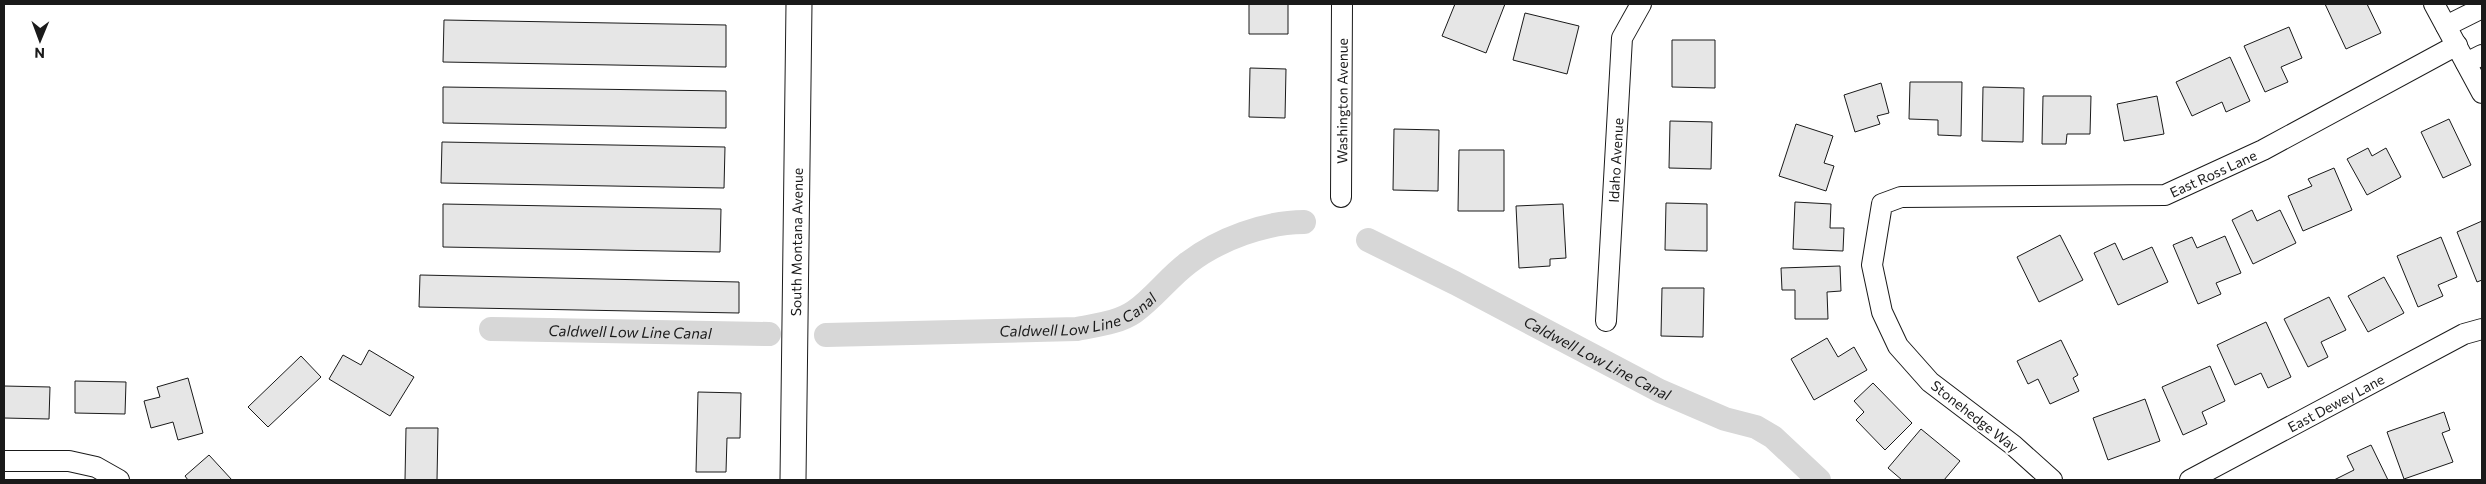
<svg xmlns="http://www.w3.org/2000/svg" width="2486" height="484" font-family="Commissioner,sans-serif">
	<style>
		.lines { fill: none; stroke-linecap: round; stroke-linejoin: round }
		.canal { stroke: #d7d7d7; stroke-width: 24 }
		.building { fill: #e6e6e6; stroke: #1a1a1a }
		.minor-casing { stroke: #1a1a1a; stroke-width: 22 }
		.tertiary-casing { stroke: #1a1a1a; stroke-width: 27 }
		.minor { stroke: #fff; stroke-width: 20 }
		.tertiary { stroke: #fff; stroke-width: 25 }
		.labels { text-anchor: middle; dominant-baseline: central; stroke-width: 4; stroke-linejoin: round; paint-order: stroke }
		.street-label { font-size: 14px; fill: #1a1a1a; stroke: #fff }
		.water-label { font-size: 15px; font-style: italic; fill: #1a1a1a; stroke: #fff }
	</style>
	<rect width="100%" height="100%" fill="#fff"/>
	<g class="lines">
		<g class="canal">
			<path id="s1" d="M 1368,240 L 1455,283 L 1660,391 L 1725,419 L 1756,427 L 1773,437 L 1819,480"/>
			<path id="s2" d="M 491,329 L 769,334"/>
			<path id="s3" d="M 826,335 L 1077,329 C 1096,325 1118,323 1134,312 C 1154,298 1169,277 1188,263 C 1219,239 1266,222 1304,222"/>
		</g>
	</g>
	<path class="building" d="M 1249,4 L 1288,4 L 1288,34 L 1249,34 Z
		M 1455,4 L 1505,4 L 1486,53 L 1442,36 Z
		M 2325,4 L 2369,4 L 2367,4 L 2381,33 L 2346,49 Z
		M 1525,13 L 1579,26 L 1567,74 L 1513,60 Z
		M 444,20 L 726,25 L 726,67 L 443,62 Z
		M 2289,27 L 2302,58 L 2281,67 L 2288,82 L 2265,92 L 2244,46 Z
		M 1672,40 L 1715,40 L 1715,88 L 1672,87 Z
		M 2230,57 L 2250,101 L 2226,112 L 2222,102 L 2192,116 L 2176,82 Z
		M 1250,68 L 1286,69 L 1285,118 L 1249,117 Z
		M 1910,82 L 1962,82 L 1961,136 L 1938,135 L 1938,120 L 1909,119 Z
		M 1881,83 L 1889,113 L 1877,116 L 1880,124 L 1855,132 L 1844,95 Z
		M 443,87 L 726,91 L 726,128 L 443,123 Z
		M 1983,87 L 2024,88 L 2023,142 L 1982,141 Z
		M 2043,96 L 2091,96 L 2090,134 L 2067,134 L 2066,144 L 2042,144 Z
		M 2157,96 L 2164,134 L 2124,141 L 2117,104 Z
		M 2449,119 L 2471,165 L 2443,178 L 2421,132 Z
		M 1670,121 L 1712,122 L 1711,169 L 1669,168 Z
		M 1796,124 L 1833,136 L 1824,163 L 1834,166 L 1826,191 L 1779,176 Z
		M 1394,129 L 1439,130 L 1438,191 L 1393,190 Z
		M 442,142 L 725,147 L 724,188 L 441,183 Z
		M 2368,148 L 2372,156 L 2386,148 L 2401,177 L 2367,195 L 2347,159 Z
		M 1459,150 L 1504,150 L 1504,211 L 1458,211 Z
		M 2334,168 L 2352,210 L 2303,231 L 2288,196 L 2312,186 L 2308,179 Z
		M 1795,202 L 1831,204 L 1830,228 L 1844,228 L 1843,251 L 1793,249 Z
		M 1666,203 L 1707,204 L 1707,251 L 1665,250 Z
		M 443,204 L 721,209 L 720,252 L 443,247 Z
		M 1563,204 L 1566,258 L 1550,259 L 1550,266 L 1519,268 L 1516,206 Z
		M 2252,210 L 2257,221 L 2280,210 L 2296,243 L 2253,264 L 2232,220 Z
		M 2482,221 L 2482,280 L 2477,282 L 2457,232 Z
		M 2060,235 L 2083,280 L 2039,302 L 2017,257 Z
		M 2225,236 L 2241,273 L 2216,283 L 2221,294 L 2198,304 L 2173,245 L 2192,237 L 2197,248 Z
		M 2441,237 L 2457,277 L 2438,285 L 2443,296 L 2418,307 L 2397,256 Z
		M 2115,243 L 2123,260 L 2152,247 L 2168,282 L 2118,305 L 2094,253 Z
		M 1840,266 L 1841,291 L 1827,292 L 1828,319 L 1795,319 L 1795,290 L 1782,290 L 1781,268 Z
		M 420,275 L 739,282 L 739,313 L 419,307 Z
		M 2384,277 L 2404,313 L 2368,332 L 2348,296 Z
		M 1662,288 L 1704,288 L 1703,337 L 1661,336 Z
		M 2329,297 L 2346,330 L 2321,342 L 2328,357 L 2308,367 L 2284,319 Z
		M 2266,322 L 2291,377 L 2268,388 L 2261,373 L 2235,385 L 2217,345 Z
		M 1827,338 L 1838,357 L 1854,347 L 1867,370 L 1814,400 L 1791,359 Z
		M 2061,340 L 2078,375 L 2073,378 L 2079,391 L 2050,404 L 2038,379 L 2028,384 L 2017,361 Z
		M 369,350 L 414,377 L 390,416 L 329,379 L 343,355 L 361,365 Z
		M 301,356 L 321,377 L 268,427 L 248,407 Z
		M 2210,366 L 2225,401 L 2202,412 L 2207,424 L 2183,435 L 2162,387 Z
		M 188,378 L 203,433 L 178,440 L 173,422 L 151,428 L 144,401 L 160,397 L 157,387 Z
		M 75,381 L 126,382 L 125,414 L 75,413 Z
		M 1873,383 L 1912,423 L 1885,450 L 1856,420 L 1864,412 L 1854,401 Z
		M 4,386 L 50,387 L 49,419 L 4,418 Z
		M 698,392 L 741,393 L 740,438 L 727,438 L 726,472 L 696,472 Z
		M 2145,399 L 2160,441 L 2108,460 L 2093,418 Z
		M 2444,412 L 2450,430 L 2442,433 L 2453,462 L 2404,479 L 2387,432 Z
		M 406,428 L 438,428 L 437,480 L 405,480 Z
		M 1921,429 L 1960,461 L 1944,480 L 1902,480 L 1888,468 Z
		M 2371,445 L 2388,480 L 2334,480 L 2354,470 L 2347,456 Z
		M 209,455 L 232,480 L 188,480 L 185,476 Z"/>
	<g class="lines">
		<g class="minor-casing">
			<g id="minor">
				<path d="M 2434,4 L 2482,93"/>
				<path d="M 2446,26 L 2482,8"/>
				<path d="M 2466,63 L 2482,55"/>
				<path id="s4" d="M 1341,197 L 1342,4"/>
				<path id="s5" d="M 1606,321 L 1622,38 L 1641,4"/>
				<path d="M 4,461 L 69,461 L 96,467 L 119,480"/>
				<path id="s6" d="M 2052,480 L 2013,445 L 1930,382 L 1898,346 L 1882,312 L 1872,265 L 1882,204 L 1901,197 L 2165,195 L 2263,150 L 2457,45"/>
				<path id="s7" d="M 2190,480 L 2464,334 L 2482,329"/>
			</g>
		</g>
		<g class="tertiary-casing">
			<g id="tertiary">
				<path id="s8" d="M 793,480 L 799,4"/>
			</g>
		</g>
		<use href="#minor" class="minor"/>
		<use href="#tertiary" class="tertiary"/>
	</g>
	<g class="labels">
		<g class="street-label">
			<text stroke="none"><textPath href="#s4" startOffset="96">Washington Avenue</textPath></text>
			<text stroke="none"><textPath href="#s5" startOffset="161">Idaho Avenue</textPath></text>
			<text stroke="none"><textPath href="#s6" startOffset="689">East Ross Lane</textPath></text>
			<text stroke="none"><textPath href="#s8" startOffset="238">South Montana Avenue</textPath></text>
			<text stroke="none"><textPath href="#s7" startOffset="165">East Dewey Lane</textPath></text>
			<text transform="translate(1975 416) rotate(38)">Stonehedge Way</text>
		</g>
		<g class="water-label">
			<text stroke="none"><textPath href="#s3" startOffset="255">Caldwell Low Line Canal</textPath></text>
			<text stroke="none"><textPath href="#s2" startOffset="139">Caldwell Low Line Canal</textPath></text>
			<text stroke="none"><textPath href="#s1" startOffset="258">Caldwell Low Line Canal</textPath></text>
		</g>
	</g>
	<rect width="2486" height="484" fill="none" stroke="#1a1a1a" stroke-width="10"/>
	<g transform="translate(40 40) rotate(181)" stroke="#ffffff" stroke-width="4" paint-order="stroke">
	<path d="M0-4L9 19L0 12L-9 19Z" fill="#1a1a1a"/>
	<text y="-8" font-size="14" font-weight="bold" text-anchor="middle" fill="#1a1a1a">N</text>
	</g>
</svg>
